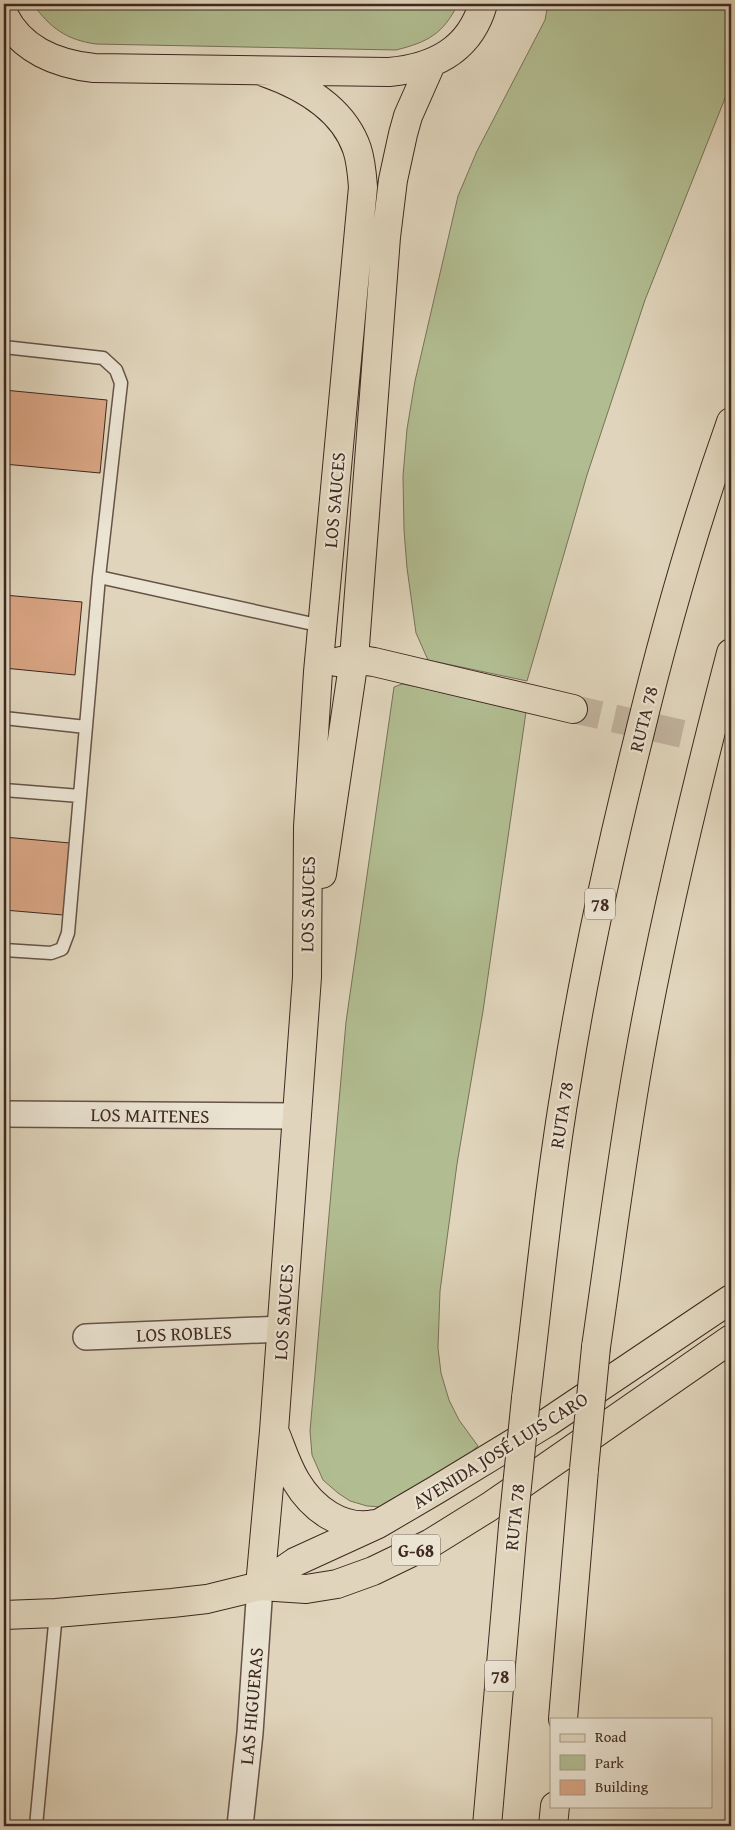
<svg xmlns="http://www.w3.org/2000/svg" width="735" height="1830" font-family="'Gentium Book Plus',serif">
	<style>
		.green { fill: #b1bd91; stroke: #787258 }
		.building { fill: #d8a483; stroke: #3e2820 }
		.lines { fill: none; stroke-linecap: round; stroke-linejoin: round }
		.primary-tunnel { stroke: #c0b29d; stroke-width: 28; stroke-dasharray: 28 14; stroke-linecap: butt }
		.service-casing { stroke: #665347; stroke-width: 15 }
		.minor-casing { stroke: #665347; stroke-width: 28 }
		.primary-casing { stroke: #3e2820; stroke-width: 30 }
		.motorway-casing { stroke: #3e2820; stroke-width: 30 }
		.service { stroke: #ebe4d3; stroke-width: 12 }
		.minor { stroke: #ebe4d3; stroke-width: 25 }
		.primary { stroke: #e0d5bc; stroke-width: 28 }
		.motorway { stroke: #e0d5bc; stroke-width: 28 }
		.motorway-bridge-casing { stroke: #3e2820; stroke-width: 30; stroke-linecap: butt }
		.motorway-bridge { stroke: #e0d5bc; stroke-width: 28 }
		.labels { text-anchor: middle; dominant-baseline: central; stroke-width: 4.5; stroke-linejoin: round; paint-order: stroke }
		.shield { fill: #ebe4d3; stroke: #726056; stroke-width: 1 }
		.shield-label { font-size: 18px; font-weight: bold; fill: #3e2820 }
		.street-label { font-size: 19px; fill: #3e2820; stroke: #ebe4d3 }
	</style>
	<rect width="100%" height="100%" fill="#e0d5bc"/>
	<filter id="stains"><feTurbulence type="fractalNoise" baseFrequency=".004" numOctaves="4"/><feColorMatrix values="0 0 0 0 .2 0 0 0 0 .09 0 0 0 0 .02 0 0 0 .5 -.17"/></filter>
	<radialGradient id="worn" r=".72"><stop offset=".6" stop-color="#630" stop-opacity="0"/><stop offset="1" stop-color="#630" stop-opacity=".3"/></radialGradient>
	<path class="green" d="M 33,4 L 458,4 C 443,34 428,42 396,50 L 96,44 C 67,40 50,28 33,4 Z
		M 548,4 L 731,4 L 731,83 L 645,300 L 587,475 L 527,681 L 428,660 L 416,633 L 407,568 L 404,530 L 403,476 L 407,429 L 415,381 L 458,196 L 477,151 L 545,20 Z
		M 402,684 L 418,687 L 526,712 L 483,1011 L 457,1164 L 440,1291 L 438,1348 L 441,1373 L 449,1400 L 459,1420 L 478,1446 L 429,1490 L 382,1507 L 367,1506 L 350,1501 L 338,1493 L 323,1480 L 312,1455 L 310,1431 L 346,1022 L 394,687 Z"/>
	<path class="building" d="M 4,390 L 107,400 L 100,473 L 4,464 Z
		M 4,595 L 82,602 L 75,675 L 4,668 Z
		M 4,837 L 70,843 L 63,915 L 4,910 Z"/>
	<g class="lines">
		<path class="primary-tunnel" d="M 573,709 L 731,745"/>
		<g class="service-casing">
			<path id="service" d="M 4,347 L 103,358 L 116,370 L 121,383 L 99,577 L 68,933 L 62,949 L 51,953 L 4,950
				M 99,577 L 322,626
				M 4,718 L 86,727
				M 4,790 L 80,796
				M 36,1826 L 56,1613"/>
		</g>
		<g class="minor-casing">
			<path id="minor" d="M 4,1114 L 297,1116
				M 86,1337 L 282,1329
				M 240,1826 L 250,1733 L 260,1586"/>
		</g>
		<g class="primary-casing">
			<path id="primary" d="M 4,15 C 21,50 58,64 94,68 L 389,72 C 434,68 470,50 483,4
				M 337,662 C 349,658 361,660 374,662 L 573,709
				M 322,874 L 354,659 L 386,237 L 393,180 L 403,134 L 408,116 L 431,64
				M 276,1435 C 282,1450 287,1466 296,1481 C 312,1508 342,1531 375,1524
				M 260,1586 L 274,1431 L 307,977 L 308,827 L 318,672 L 363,187 C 362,174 361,161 357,149 C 343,108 301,85 264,72
				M 260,1586 L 295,1562 L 378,1524 L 436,1490 L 548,1422 L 731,1299
				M 4,1615 L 56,1613 L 172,1603 L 207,1599 L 260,1586 L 306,1589 L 337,1584 L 373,1571 L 431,1543 L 489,1507 L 731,1339"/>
		</g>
		<g class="motorway-casing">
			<path id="motorway" d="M 596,1347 C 610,1251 622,1155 639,1059 C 663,922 696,787 731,653
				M 526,1398 C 539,1292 549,1185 567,1079 C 585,965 610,852 638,740 C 664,632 694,526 731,422
				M 563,1719 L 584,1469
				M 487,1826 L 513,1526
				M 553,1826 L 555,1806"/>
		</g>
		<use href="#service" class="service"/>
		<use href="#minor" class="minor"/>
		<use href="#primary" class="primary"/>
		<use href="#motorway" class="motorway"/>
		<g class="motorway-bridge-casing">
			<path id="motorway-bridge" d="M 584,1469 L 596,1347
				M 513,1526 L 526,1398"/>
		</g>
		<use href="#motorway-bridge" class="motorway-bridge"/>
	</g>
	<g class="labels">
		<g class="shield">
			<rect x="585" y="888.5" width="30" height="31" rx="4"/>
			<rect x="392" y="1534.5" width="48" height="31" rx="4"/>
			<rect x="485" y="1660.5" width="30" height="31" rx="4"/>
		</g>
		<g class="shield-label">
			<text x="600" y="904">78</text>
			<text x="416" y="1550">G-68</text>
			<text x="500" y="1676">78</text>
		</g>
		<g class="street-label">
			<text transform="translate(334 500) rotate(-85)">LOS SAUCES</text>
			<text transform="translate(643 719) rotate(-76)">RUTA 78</text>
			<text transform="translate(307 904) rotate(-89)">LOS SAUCES</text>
			<text transform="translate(150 1115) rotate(1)">LOS MAITENES</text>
			<text transform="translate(561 1115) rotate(-81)">RUTA 78</text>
			<text transform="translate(283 1312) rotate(-86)">LOS SAUCES</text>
			<text transform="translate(184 1333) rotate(-2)">LOS ROBLES</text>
			<text transform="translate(500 1450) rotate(-32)">AVENIDA JOSÉ LUIS CARO</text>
			<text transform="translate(514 1517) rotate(-84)">RUTA 78</text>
			<text transform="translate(251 1706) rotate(-85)">LAS HIGUERAS</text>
		</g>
	</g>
	<rect width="735" height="1830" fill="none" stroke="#e0d5bc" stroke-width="20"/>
	<rect x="5" y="5" width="725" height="1820" fill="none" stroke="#3e2820" stroke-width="2.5"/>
	<rect x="10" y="10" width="715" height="1810" fill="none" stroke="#3e2820"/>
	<rect x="550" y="1718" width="162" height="90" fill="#ebe4d3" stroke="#a6998b"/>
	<rect x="560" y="1734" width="25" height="8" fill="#e0d5bc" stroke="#a6998b"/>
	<text x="595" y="1742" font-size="15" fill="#3e2820">Road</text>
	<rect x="560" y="1755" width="25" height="15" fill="#b1bd91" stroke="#a6998b"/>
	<text x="595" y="1768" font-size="15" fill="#3e2820">Park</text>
	<rect x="560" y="1780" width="25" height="15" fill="#d8a483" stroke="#a6998b"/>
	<text x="595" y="1792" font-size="15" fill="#3e2820">Building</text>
	<rect width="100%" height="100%" filter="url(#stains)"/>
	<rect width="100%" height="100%" fill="url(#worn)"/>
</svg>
